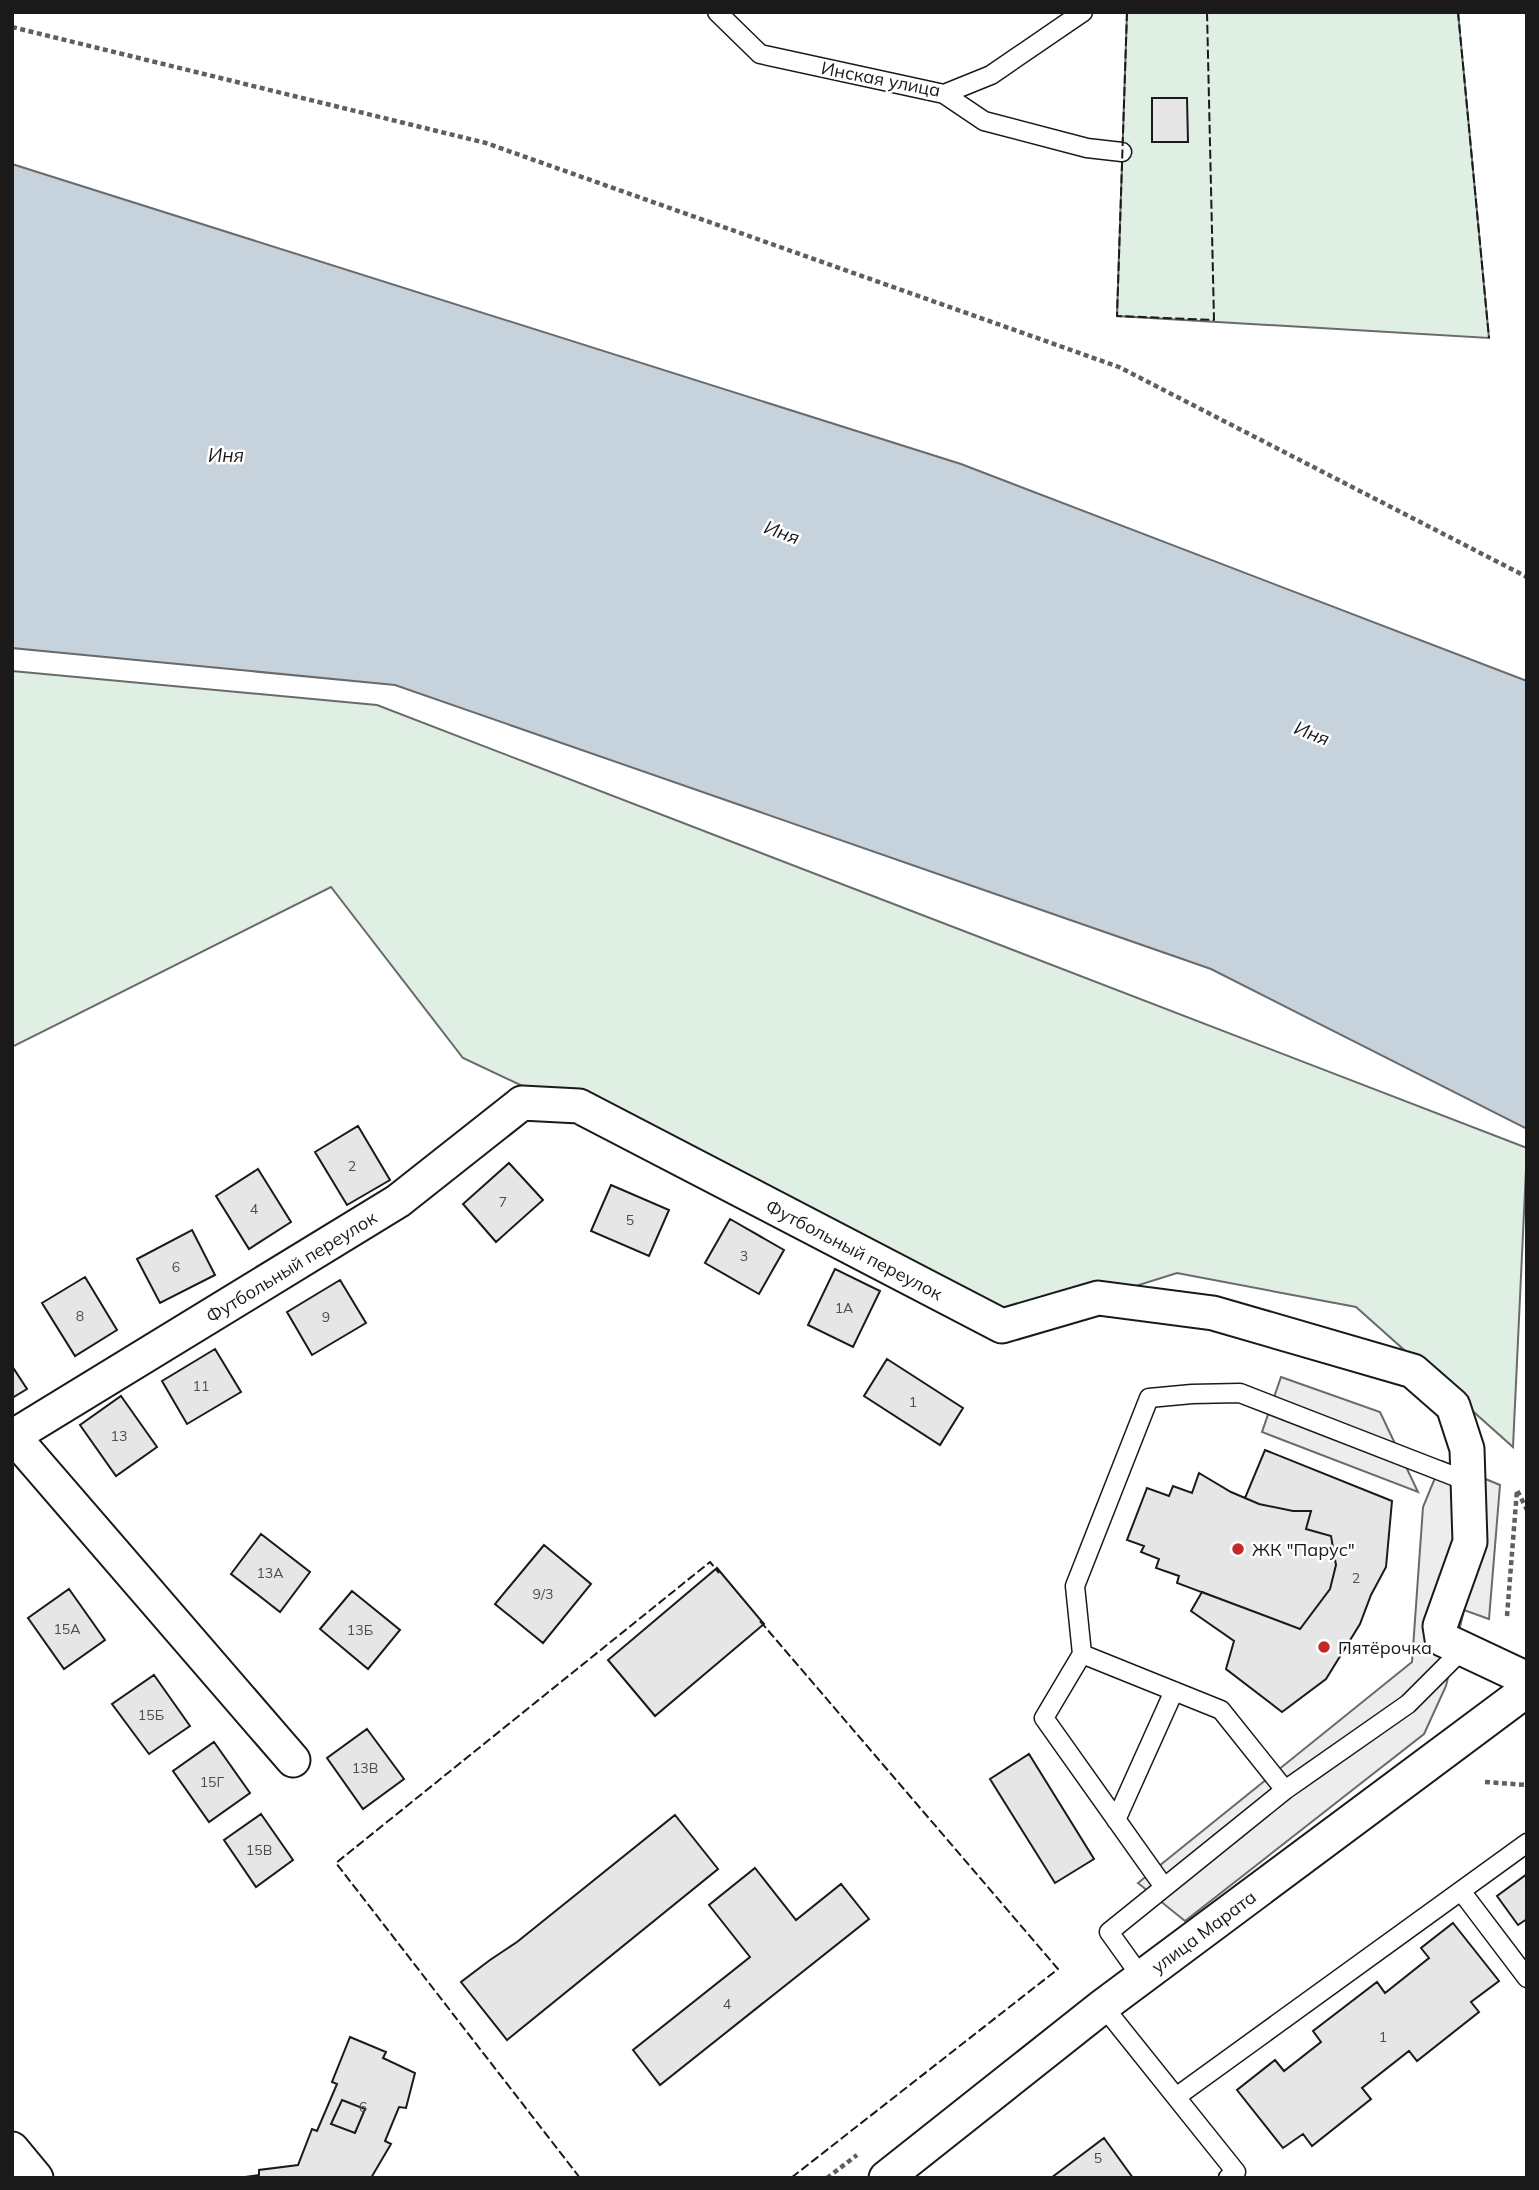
<svg xmlns="http://www.w3.org/2000/svg" width="1539" height="2190" font-family="Mulish,sans-serif">
	<style>
		.green { fill: #e0efe3; stroke: #6a6a6a; stroke-width: 2 }
		.parking { fill: #ededed; stroke: #6a6a6a; stroke-width: 2 }
		.water { fill: #c6d2dc; stroke: #6a6a6a; stroke-width: 2 }
		.building { fill: #e6e6e6; stroke: #1a1a1a; stroke-width: 2 }
		.lines { fill: none; stroke-linecap: round; stroke-linejoin: round }
		.lane-casing { stroke: #1a1a1a; stroke-width: 21 }
		.street-casing { stroke: #1a1a1a; stroke-width: 37 }
		.path { stroke: #5f5f5f; stroke-width: 4.5; stroke-dasharray: 5 3.5; stroke-linecap: butt }
		.lane { stroke: #fff; stroke-width: 18 }
		.street { stroke: #fff; stroke-width: 33 }
		.fence { stroke: #1a1a1a; stroke-width: 2; stroke-dasharray: 9 3.5; stroke-linecap: butt }
		.poi-dot { fill: #c62828; stroke: #fff; stroke-width: 2.5 }
		.labels { text-anchor: middle; dominant-baseline: central; stroke-width: 5; stroke-linejoin: round; paint-order: stroke }
		.number-label { font-size: 14px; fill: #4d4d4d }
		.street-label { font-size: 18px; fill: #1a1a1a; stroke: #fff }
		.poi-label { font-size: 18px; fill: #1a1a1a; stroke: #fff; text-anchor: start }
		.water-label { font-size: 19px; font-style: italic; fill: #1a1a1a; stroke: #fff }
	</style>
	<rect width="100%" height="100%" fill="#fff"/>
	<path class="green" d="M 1127,12 L 1458,12 L 1489,338 L 1117,316 Z
		M 12,671 L 377,705 L 1527,1148 L 1513,1447 L 1356,1307 L 1177,1273 L 1024,1321 L 463,1058 L 331,887 L 12,1047 Z"/>
	<path class="parking" d="M 1281,1377 L 1380,1412 L 1418,1492 L 1262,1432 Z
		M 1442,1461 L 1500,1485 L 1489,1619 L 1464,1610 L 1446,1686 L 1424,1734 L 1185,1921 L 1138,1883 L 1412,1662 L 1423,1507 Z"/>
	<path class="water" d="M 12,164 L 961,464 L 1527,681 L 1527,1129 L 1211,969 L 395,685 L 12,648 Z"/>
	<path class="building" d="M 1152,98 L 1187,98 L 1188,142 L 1152,142 Z
		M 358,1126 L 390,1180 L 347,1205 L 315,1152 Z
		M 509,1163 L 543,1200 L 496,1242 L 463,1204 Z
		M 258,1169 L 291,1222 L 249,1249 L 216,1196 Z
		M 611,1185 L 669,1210 L 649,1256 L 591,1231 Z
		M 730,1219 L 784,1250 L 759,1294 L 705,1263 Z
		M 192,1230 L 215,1275 L 160,1303 L 137,1259 Z
		M 835,1269 L 880,1291 L 853,1347 L 808,1325 Z
		M 85,1277 L 117,1330 L 75,1356 L 42,1303 Z
		M 340,1280 L 366,1323 L 312,1355 L 287,1312 Z
		M 215,1349 L 241,1392 L 187,1424 L 162,1381 Z
		M 887,1359 L 963,1408 L 940,1445 L 864,1396 Z
		M 12,1366 L 27,1389 L 12,1398 Z
		M 121,1396 L 157,1447 L 116,1476 L 80,1425 Z
		M 1265,1450 L 1392,1501 L 1386,1567 L 1371,1595 L 1360,1624 L 1326,1679 L 1282,1712 L 1226,1669 L 1234,1641 L 1191,1611 L 1202,1592 L 1300,1629 L 1330,1589 L 1336,1565 L 1331,1536 L 1306,1529 L 1311,1511 L 1293,1511 L 1259,1504 L 1245,1498 Z
		M 1199,1473 L 1231,1492 L 1259,1504 L 1293,1511 L 1311,1511 L 1306,1529 L 1331,1536 L 1336,1565 L 1330,1589 L 1300,1629 L 1177,1583 L 1179,1576 L 1156,1568 L 1159,1559 L 1141,1552 L 1144,1546 L 1127,1540 L 1147,1488 L 1169,1496 L 1173,1486 L 1192,1493 Z
		M 261,1534 L 310,1572 L 280,1612 L 231,1574 Z
		M 544,1545 L 591,1584 L 543,1643 L 495,1604 Z
		M 717,1568 L 764,1624 L 655,1716 L 608,1660 Z
		M 69,1589 L 105,1640 L 64,1669 L 28,1618 Z
		M 352,1591 L 400,1630 L 368,1669 L 320,1629 Z
		M 154,1675 L 190,1726 L 149,1754 L 112,1704 Z
		M 367,1729 L 404,1779 L 363,1809 L 327,1758 Z
		M 214,1742 L 250,1793 L 209,1822 L 173,1771 Z
		M 1029,1754 L 1094,1859 L 1055,1883 L 990,1779 Z
		M 261,1814 L 293,1860 L 256,1887 L 224,1840 Z
		M 675,1815 L 718,1869 L 507,2040 L 461,1982 L 490,1960 L 517,1942 Z
		M 755,1868 L 796,1920 L 841,1884 L 869,1919 L 660,2085 L 633,2050 L 750,1957 L 709,1905 Z
		M 1527,1874 L 1527,1919 L 1518,1925 L 1497,1896 Z
		M 1453,1923 L 1499,1981 L 1471,2002 L 1479,2012 L 1417,2061 L 1409,2051 L 1362,2088 L 1371,2099 L 1312,2146 L 1303,2134 L 1283,2148 L 1237,2090 L 1275,2060 L 1284,2071 L 1321,2042 L 1313,2031 L 1377,1982 L 1385,1993 L 1429,1958 L 1421,1948 Z
		M 350,2037 L 386,2052 L 383,2058 L 415,2073 L 406,2108 L 399,2107 L 385,2141 L 391,2144 L 371,2178 L 238,2178 L 259,2175 L 259,2170 L 298,2165 L 312,2129 L 317,2131 L 337,2084 L 332,2082 Z
		M 342,2100 L 365,2109 L 355,2133 L 331,2124 Z
		M 1104,2138 L 1133,2178 L 1051,2178 Z"/>
	<g class="lines">
		<g class="lane-casing">
			<path id="lane" d="M 717,12 L 760,54 L 944,94 L 991,75 L 1083,12
				M 944,94 L 984,121 L 1087,148 L 1122,152
				M 1082,1654 L 1075,1586 L 1149,1398 L 1192,1394 L 1240,1393 L 1469,1482
				M 1116,1820 L 1174,1691
				M 1164,1887 L 1044,1718 L 1082,1654 L 1221,1710 L 1285,1790
				M 1461,1891 L 1527,1978
				M 1142,1978 L 1109,1932 L 1285,1790 L 1408,1704 L 1462,1650
				M 1103,2006 L 1236,2172 L 1228,2178
				M 1176,2097 L 1527,1843"/>
		</g>
		<g class="street-casing">
			<g id="street">
				<path d="M 13,1436 L 293,1760"/>
				<path id="s1" d="M 12,1437 L 398,1201 L 522,1103 L 579,1106 L 1002,1326 L 1098,1298 L 1213,1313 L 1413,1371 L 1453,1406 L 1467,1449 L 1470,1542 L 1440,1626 L 1442,1639 L 1527,1679"/>
				<path d="M 12,2149 L 36,2178"/>
				<path id="s2" d="M 886,2178 L 1103,2006 L 1527,1690"/>
			</g>
		</g>
		<path class="path" d="M 12,27 L 486,143 L 1119,367 L 1527,577
			M 1507,1616 L 1517,1490 L 1527,1510
			M 1485,1782 L 1527,1785
			M 827,2178 L 857,2155"/>
		<use href="#lane" class="lane"/>
		<use href="#street" class="street"/>
		<path class="fence" d="M 1127,12 L 1117,316 L 1214,320 L 1207,12
			M 1458,12 L 1489,338
			M 760,1621 L 1058,1969 L 791,2178
			M 580,2178 L 336,1863 L 710,1562 L 719,1573"/>
	</g>
	<g class="poi-dot">
		<circle cx="1238" cy="1549" r="7"/>
		<circle cx="1324" cy="1647" r="7"/>
	</g>
	<g class="labels">
		<g class="number-label">
			<text x="352" y="1166">2</text>
			<text x="503" y="1202">7</text>
			<text x="254" y="1209">4</text>
			<text x="630" y="1220">5</text>
			<text x="744" y="1256">3</text>
			<text x="176" y="1267">6</text>
			<text x="844" y="1308">1А</text>
			<text x="80" y="1316">8</text>
			<text x="326" y="1317">9</text>
			<text x="201" y="1386">11</text>
			<text x="913" y="1402">1</text>
			<text x="119" y="1436">13</text>
			<text x="270" y="1573">13А</text>
			<text x="1356" y="1578">2</text>
			<text x="543" y="1594">9/3</text>
			<text x="67" y="1629">15А</text>
			<text x="360" y="1630">13Б</text>
			<text x="151" y="1715">15Б</text>
			<text x="365" y="1768">13В</text>
			<text x="212" y="1782">15Г</text>
			<text x="259" y="1850">15В</text>
			<text x="727" y="2004">4</text>
			<text x="1383" y="2037">1</text>
			<text x="363" y="2107">6</text>
			<text x="1098" y="2158">5</text>
		</g>
		<g class="street-label">
			<text transform="translate(881 79) rotate(11)">Инская улица</text>
			<text stroke="none"><textPath href="#s1" startOffset="978">Футбольный переулок</textPath></text>
			<text stroke="none"><textPath href="#s1" startOffset="327">Футбольный переулок</textPath></text>
			<text stroke="none"><textPath href="#s2" startOffset="402">улица Марата</textPath></text>
		</g>
		<g class="poi-label">
			<text x="1252" y="1549">ЖК "Парус"</text>
			<text x="1338" y="1647">Пятёрочка</text>
		</g>
		<g class="water-label">
			<text x="226" y="455">Иня</text>
			<text transform="translate(782 532) rotate(20)">Иня</text>
			<text transform="translate(1312 733) rotate(21)">Иня</text>
		</g>
	</g>
	<rect width="1539" height="2190" fill="none" stroke="#1a1a1a" stroke-width="28"/>
</svg>
